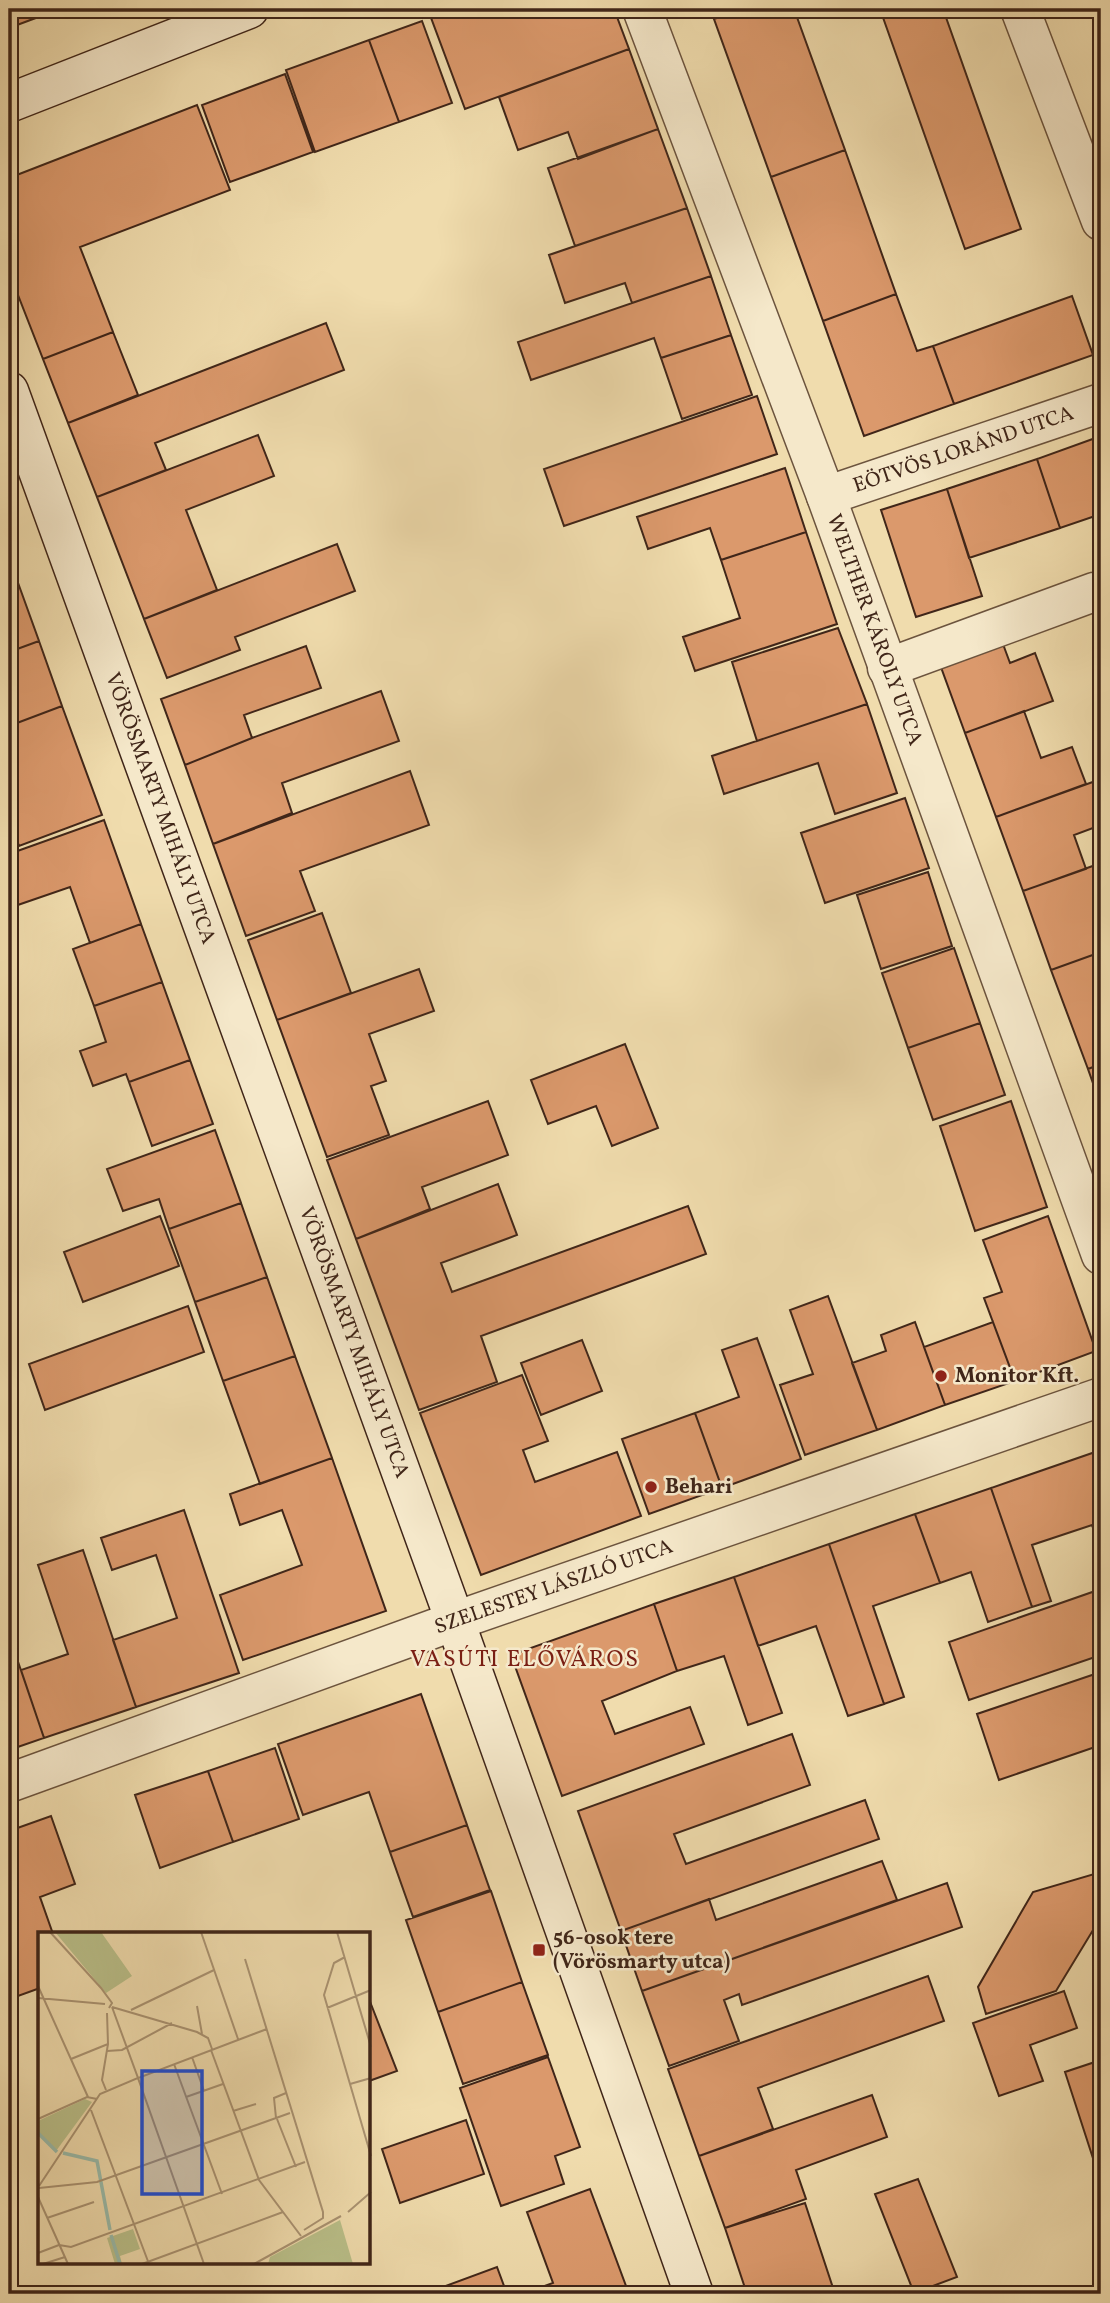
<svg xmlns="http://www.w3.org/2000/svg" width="1110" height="2303" font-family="Vollkorn,serif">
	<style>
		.building { fill: #db996c; stroke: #402619; stroke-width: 2 }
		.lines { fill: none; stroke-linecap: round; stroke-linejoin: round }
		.street-casing { stroke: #6c543e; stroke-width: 41 }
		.secondary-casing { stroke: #402619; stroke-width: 41 }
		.street { stroke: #f5e8ca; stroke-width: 38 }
		.secondary { stroke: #f5e8ca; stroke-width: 38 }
		.poi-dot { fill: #8f2418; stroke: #f5e8ca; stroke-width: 2.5 }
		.labels { text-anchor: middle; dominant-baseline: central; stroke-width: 5; stroke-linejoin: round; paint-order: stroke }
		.street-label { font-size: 21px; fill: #402619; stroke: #f5e8ca }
		.poi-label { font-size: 21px; font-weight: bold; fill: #402619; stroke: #f5e8ca; text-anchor: start }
		.neighbourhood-label { font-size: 23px; letter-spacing: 2px; fill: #7a1f14; stroke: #f5e8ca }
		.inset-river { fill: none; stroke: #9abcab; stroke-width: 3.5 }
		.inset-road { fill: none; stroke: #aa9372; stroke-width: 2 }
		.view { fill: #1d4ed8; fill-opacity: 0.15; stroke: #1d4ed8; stroke-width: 3.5 }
		.inset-edge { fill: none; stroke: #402619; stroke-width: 3.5 }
	</style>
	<rect width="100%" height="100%" fill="#f0dcad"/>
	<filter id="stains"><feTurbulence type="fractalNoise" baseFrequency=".00286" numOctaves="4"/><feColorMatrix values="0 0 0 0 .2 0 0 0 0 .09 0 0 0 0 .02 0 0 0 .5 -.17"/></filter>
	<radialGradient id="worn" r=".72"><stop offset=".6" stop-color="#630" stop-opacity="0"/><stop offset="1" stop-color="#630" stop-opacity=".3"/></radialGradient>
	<path class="building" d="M 9,9 L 60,9 L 9,28 Z
		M 448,9 L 614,9 L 629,49 L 465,109 L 430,15 Z
		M 710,9 L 741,9 L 714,19 Z
		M 741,9 L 794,9 L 845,150 L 771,177 L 714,19 Z
		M 880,9 L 943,9 L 1021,229 L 965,249 Z
		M 422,21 L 452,103 L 399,122 L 369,40 Z
		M 369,40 L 399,122 L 315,152 L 286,70 Z
		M 629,49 L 658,129 L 578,159 L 568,132 L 518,150 L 499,97 Z
		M 285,74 L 313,152 L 230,182 L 202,105 Z
		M 197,105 L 230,190 L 80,247 L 113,332 L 43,359 L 9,272 L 9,178 Z
		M 658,129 L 687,208 L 575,246 L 548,168 Z
		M 845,150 L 896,294 L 823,321 L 771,177 Z
		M 687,208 L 711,276 L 632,303 L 625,283 L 565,303 L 549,255 Z
		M 711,276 L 731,335 L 661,358 L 654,338 L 531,380 L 518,342 Z
		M 896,294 L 917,351 L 933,346 L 954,404 L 864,436 L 823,321 Z
		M 1072,296 L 1093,355 L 954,404 L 933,346 Z
		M 326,323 L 344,370 L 155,443 L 166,470 L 97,497 L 68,423 Z
		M 113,332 L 138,395 L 68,423 L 43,359 Z
		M 731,335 L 752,395 L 682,419 L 661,358 Z
		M 757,396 L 777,454 L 564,526 L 544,469 Z
		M 258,435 L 274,476 L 186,510 L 217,590 L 144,619 L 97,497 Z
		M 1101,436 L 1101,514 L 1060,528 L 1037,459 Z
		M 1037,459 L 1060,528 L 969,558 L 947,489 Z
		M 785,468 L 806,532 L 721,560 L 710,528 L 648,549 L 637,517 Z
		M 947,489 L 982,596 L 916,617 L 881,510 Z
		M 806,532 L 837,624 L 695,671 L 683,637 L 740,618 L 721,560 Z
		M 337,544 L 355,591 L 235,637 L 240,650 L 167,678 L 144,619 Z
		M 17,580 L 39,641 L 9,652 L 9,583 Z
		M 838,628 L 867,704 L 757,741 L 732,662 Z
		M 1000,636 L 1010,663 L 1035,653 L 1053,701 L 965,733 L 938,659 Z
		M 39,641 L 62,706 L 9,726 L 9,652 Z
		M 306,646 L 321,688 L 244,715 L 252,738 L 185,765 L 161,699 Z
		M 381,691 L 399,741 L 282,783 L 292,813 L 213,844 L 185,765 L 252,738 Z
		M 867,704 L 897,793 L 835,814 L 818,763 L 724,794 L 712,756 Z
		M 62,706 L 102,815 L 19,846 L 9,817 L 9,726 Z
		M 1024,711 L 1041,758 L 1072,747 L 1086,784 L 996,817 L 965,733 Z
		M 410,771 L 429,825 L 300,871 L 315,911 L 246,936 L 213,844 Z
		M 1101,779 L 1101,825 L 1074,835 L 1086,869 L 1023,891 L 996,817 Z
		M 905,798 L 929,868 L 825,903 L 801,833 Z
		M 104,820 L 141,924 L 90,943 L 70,887 L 9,908 L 9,854 Z
		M 1101,863 L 1101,952 L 1051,970 L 1023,891 Z
		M 928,872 L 952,946 L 881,969 L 857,895 Z
		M 322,913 L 351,993 L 277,1020 L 248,940 Z
		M 141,924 L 162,982 L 94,1006 L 73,949 Z
		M 954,948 L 980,1023 L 908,1048 L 882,973 Z
		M 1101,952 L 1101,1064 L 1088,1069 L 1051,970 Z
		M 419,969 L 434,1011 L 369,1034 L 386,1081 L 371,1086 L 389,1135 L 327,1157 L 277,1020 Z
		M 162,982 L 190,1060 L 129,1082 L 126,1074 L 93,1086 L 80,1051 L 106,1042 L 94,1006 Z
		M 980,1023 L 1005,1095 L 933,1120 L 908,1048 Z
		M 625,1044 L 658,1128 L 612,1146 L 596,1106 L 548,1124 L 531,1080 Z
		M 190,1060 L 213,1124 L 152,1146 L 129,1082 Z
		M 1101,1064 L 1101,1106 L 1088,1069 Z
		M 488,1101 L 508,1155 L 422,1187 L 430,1209 L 356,1239 L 327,1160 Z
		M 1011,1101 L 1047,1207 L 975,1231 L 940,1126 Z
		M 215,1130 L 241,1203 L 169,1229 L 159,1199 L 123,1211 L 107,1169 Z
		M 498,1184 L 517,1235 L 441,1263 L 452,1292 L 688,1206 L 706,1254 L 481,1336 L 497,1382 L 419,1410 L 356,1239 Z
		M 241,1203 L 267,1277 L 195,1302 L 169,1229 Z
		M 160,1216 L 179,1266 L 83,1302 L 64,1252 Z
		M 1048,1216 L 1096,1351 L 1015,1381 L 984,1298 L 1002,1292 L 983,1240 Z
		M 267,1277 L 295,1356 L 223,1381 L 195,1302 Z
		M 828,1296 L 877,1430 L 805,1455 L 780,1385 L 813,1374 L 790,1310 Z
		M 188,1306 L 204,1352 L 45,1410 L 29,1364 Z
		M 915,1322 L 945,1405 L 877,1430 L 852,1363 L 886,1351 L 881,1335 Z
		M 993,1322 L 1015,1381 L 945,1405 L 924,1347 Z
		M 757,1338 L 801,1459 L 722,1488 L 695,1413 L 739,1397 L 722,1350 Z
		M 582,1340 L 602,1391 L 541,1415 L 521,1363 Z
		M 295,1356 L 332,1458 L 260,1484 L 223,1381 Z
		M 522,1375 L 548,1441 L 523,1450 L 535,1482 L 617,1452 L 641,1516 L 481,1575 L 420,1413 Z
		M 695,1413 L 722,1488 L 649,1514 L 622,1439 Z
		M 1101,1450 L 1101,1552 L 1092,1525 L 1032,1545 L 1051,1601 L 1032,1607 L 991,1488 Z
		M 332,1458 L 386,1611 L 243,1660 L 220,1595 L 302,1565 L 282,1510 L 240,1525 L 230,1494 Z
		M 991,1488 L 1032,1607 L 988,1622 L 971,1572 L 940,1583 L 915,1514 Z
		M 184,1510 L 239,1673 L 136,1707 L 113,1640 L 177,1618 L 156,1555 L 112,1570 L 101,1538 Z
		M 915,1514 L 940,1583 L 873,1606 L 904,1697 L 884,1704 L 829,1544 Z
		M 829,1544 L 884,1704 L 848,1716 L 816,1626 L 758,1646 L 734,1577 Z
		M 83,1550 L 136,1707 L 44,1738 L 21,1670 L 68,1654 L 38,1565 Z
		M 734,1577 L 782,1713 L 748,1725 L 724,1656 L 677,1671 L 654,1604 Z
		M 1101,1589 L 1101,1655 L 969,1700 L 949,1642 Z
		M 654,1604 L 677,1671 L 602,1701 L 615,1734 L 690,1707 L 704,1744 L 562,1796 L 511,1655 Z
		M 13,1647 L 44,1738 L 9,1750 L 9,1648 Z
		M 1101,1672 L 1101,1745 L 999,1780 L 977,1714 Z
		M 421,1694 L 467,1825 L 390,1852 L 369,1792 L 303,1815 L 278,1744 Z
		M 792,1734 L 810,1785 L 674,1834 L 686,1864 L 865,1800 L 879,1839 L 621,1931 L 578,1811 Z
		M 275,1748 L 299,1819 L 233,1842 L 208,1771 Z
		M 208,1771 L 233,1842 L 160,1868 L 135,1795 Z
		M 51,1816 L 75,1884 L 40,1897 L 53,1934 L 40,1934 L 40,1988 L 18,1996 L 9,1970 L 9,1831 Z
		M 467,1825 L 490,1890 L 413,1917 L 390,1852 Z
		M 882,1861 L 897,1900 L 642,1991 L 621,1931 L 709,1899 L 716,1920 Z
		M 1101,1872 L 1101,1917 L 1056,1991 L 986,2014 L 978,1987 L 1033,1892 Z
		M 947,1883 L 962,1927 L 742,2005 L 739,1994 L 724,2000 L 739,2041 L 669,2066 L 642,1991 Z
		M 491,1891 L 522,1982 L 438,2012 L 406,1920 Z
		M 928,1976 L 944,2021 L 758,2088 L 773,2129 L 699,2156 L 668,2069 Z
		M 522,1982 L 548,2055 L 463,2084 L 438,2012 Z
		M 1064,1991 L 1077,2028 L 1030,2045 L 1043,2081 L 999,2096 L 973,2023 Z
		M 369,1999 L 397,2071 L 369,2081 Z
		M 548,2057 L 580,2147 L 555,2156 L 564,2184 L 501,2206 L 460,2088 Z
		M 1101,2060 L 1101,2183 L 1065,2072 Z
		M 872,2095 L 887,2137 L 796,2170 L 806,2199 L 725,2228 L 699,2156 Z
		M 466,2120 L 484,2174 L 400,2203 L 382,2149 Z
		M 918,2179 L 957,2277 L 914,2293 L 875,2194 Z
		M 590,2189 L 629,2294 L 522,2294 L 553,2283 L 527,2212 Z
		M 805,2203 L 835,2294 L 747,2294 L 725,2228 Z
		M 497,2267 L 507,2294 L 424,2294 Z"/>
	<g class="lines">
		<g class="street-casing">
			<g id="street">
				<path id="s1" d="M 642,9 L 826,496 L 1101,1255"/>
				<path d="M 1020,9 L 1101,221"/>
				<path id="s2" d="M 826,496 L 1101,403"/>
				<path d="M 887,668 L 1094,592"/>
				<path id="s3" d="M 9,1783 L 455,1621 L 1101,1397"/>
			</g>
		</g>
		<g class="secondary-casing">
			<g id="secondary">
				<path d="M 9,103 L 249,9"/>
				<path id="s4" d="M 9,391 L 455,1621 L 694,2294"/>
			</g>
		</g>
		<use href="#street" class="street"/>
		<use href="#secondary" class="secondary"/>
	</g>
	<g class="poi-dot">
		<circle cx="941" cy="1376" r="7"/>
		<circle cx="651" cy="1487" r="7"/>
		<rect x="532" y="1943" width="14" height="14" rx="3.5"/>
	</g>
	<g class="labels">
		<g class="street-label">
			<text stroke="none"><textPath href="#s2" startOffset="145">EÖTVÖS LORÁND UTCA</textPath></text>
			<text stroke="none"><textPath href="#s1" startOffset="663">WELTHER KÁROLY UTCA</textPath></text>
			<text stroke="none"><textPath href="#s4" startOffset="444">VÖRÖSMARTY MIHÁLY UTCA</textPath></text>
			<text stroke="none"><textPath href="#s4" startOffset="1012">VÖRÖSMARTY MIHÁLY UTCA</textPath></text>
			<text stroke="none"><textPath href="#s3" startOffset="579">SZELESTEY LÁSZLÓ UTCA</textPath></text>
		</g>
		<g class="poi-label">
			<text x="955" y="1376">Monitor Kft.</text>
			<text x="665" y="1487">Behari</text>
			<text x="553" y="1938">56-osok tere<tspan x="553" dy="24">(Vörösmarty utca)</tspan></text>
		</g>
		<g class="neighbourhood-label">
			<text x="525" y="1660">VASÚTI ELŐVÁROS</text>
		</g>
	</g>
	<g transform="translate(38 1932)">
		<rect width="332" height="332" fill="#f0dcad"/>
		<path d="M 17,0 L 63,0 L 94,44 L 68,61 ZM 47,167 L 54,170 L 18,219 L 14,216 L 0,200 L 0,189 ZM 95,297 L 102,317 L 82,324 L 84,332 L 77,332 L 69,306 Z" fill="#bac08a"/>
		<path d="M 302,288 L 315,332 L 230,332 L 232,325 Z" fill="#bac08a"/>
		<path class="inset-river" d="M 0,201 L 19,220M 25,221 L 59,229 L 72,298M 73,303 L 82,332"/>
		<path class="inset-road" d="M 12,0 L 63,56 L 74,71 L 71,76M 163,0 L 200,107M 299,0 L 333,115M 307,25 L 296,31 L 286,63 L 333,224M 207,27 L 285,280 L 285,286 L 266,298M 0,54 L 50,165M 0,66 L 67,72M 159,74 L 164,102M 74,75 L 159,100 L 170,106 L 174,117M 289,76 L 333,58M 93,78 L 176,38M 173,118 L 221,248 L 263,304M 69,119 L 84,118 L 134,91M 154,125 L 166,159M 33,127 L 70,112M 136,132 L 184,262M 312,152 L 333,146M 68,158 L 64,148 L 70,112 L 69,81M 148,165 L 185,152M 53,178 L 111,332M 195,179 L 218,172M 238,186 L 236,166 L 248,161M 0,187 L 49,165 L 59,167M 239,187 L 258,235M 1,254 L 62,162 L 100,146 L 74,75M 1,256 L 59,250 L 252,181M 0,265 L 30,332M 310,280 L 333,260M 9,286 L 56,270M 21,313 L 33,315 L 267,230M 0,321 L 21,313M 5,332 L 27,325M 104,332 L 245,280M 166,332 L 100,146 L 229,97M 216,332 L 303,284"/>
		<path class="view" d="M 104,139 L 164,139 L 164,262 L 104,262 Z"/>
		<rect width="332" height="332" class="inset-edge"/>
	</g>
	<rect width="1110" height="2303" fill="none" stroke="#f0dcad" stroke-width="35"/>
	<rect x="10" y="10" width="1089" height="2282" fill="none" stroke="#402619" stroke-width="3.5"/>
	<rect x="18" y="18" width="1075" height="2268" fill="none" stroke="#402619" stroke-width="2"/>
	<rect width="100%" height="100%" filter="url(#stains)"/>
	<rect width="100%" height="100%" fill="url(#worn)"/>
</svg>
